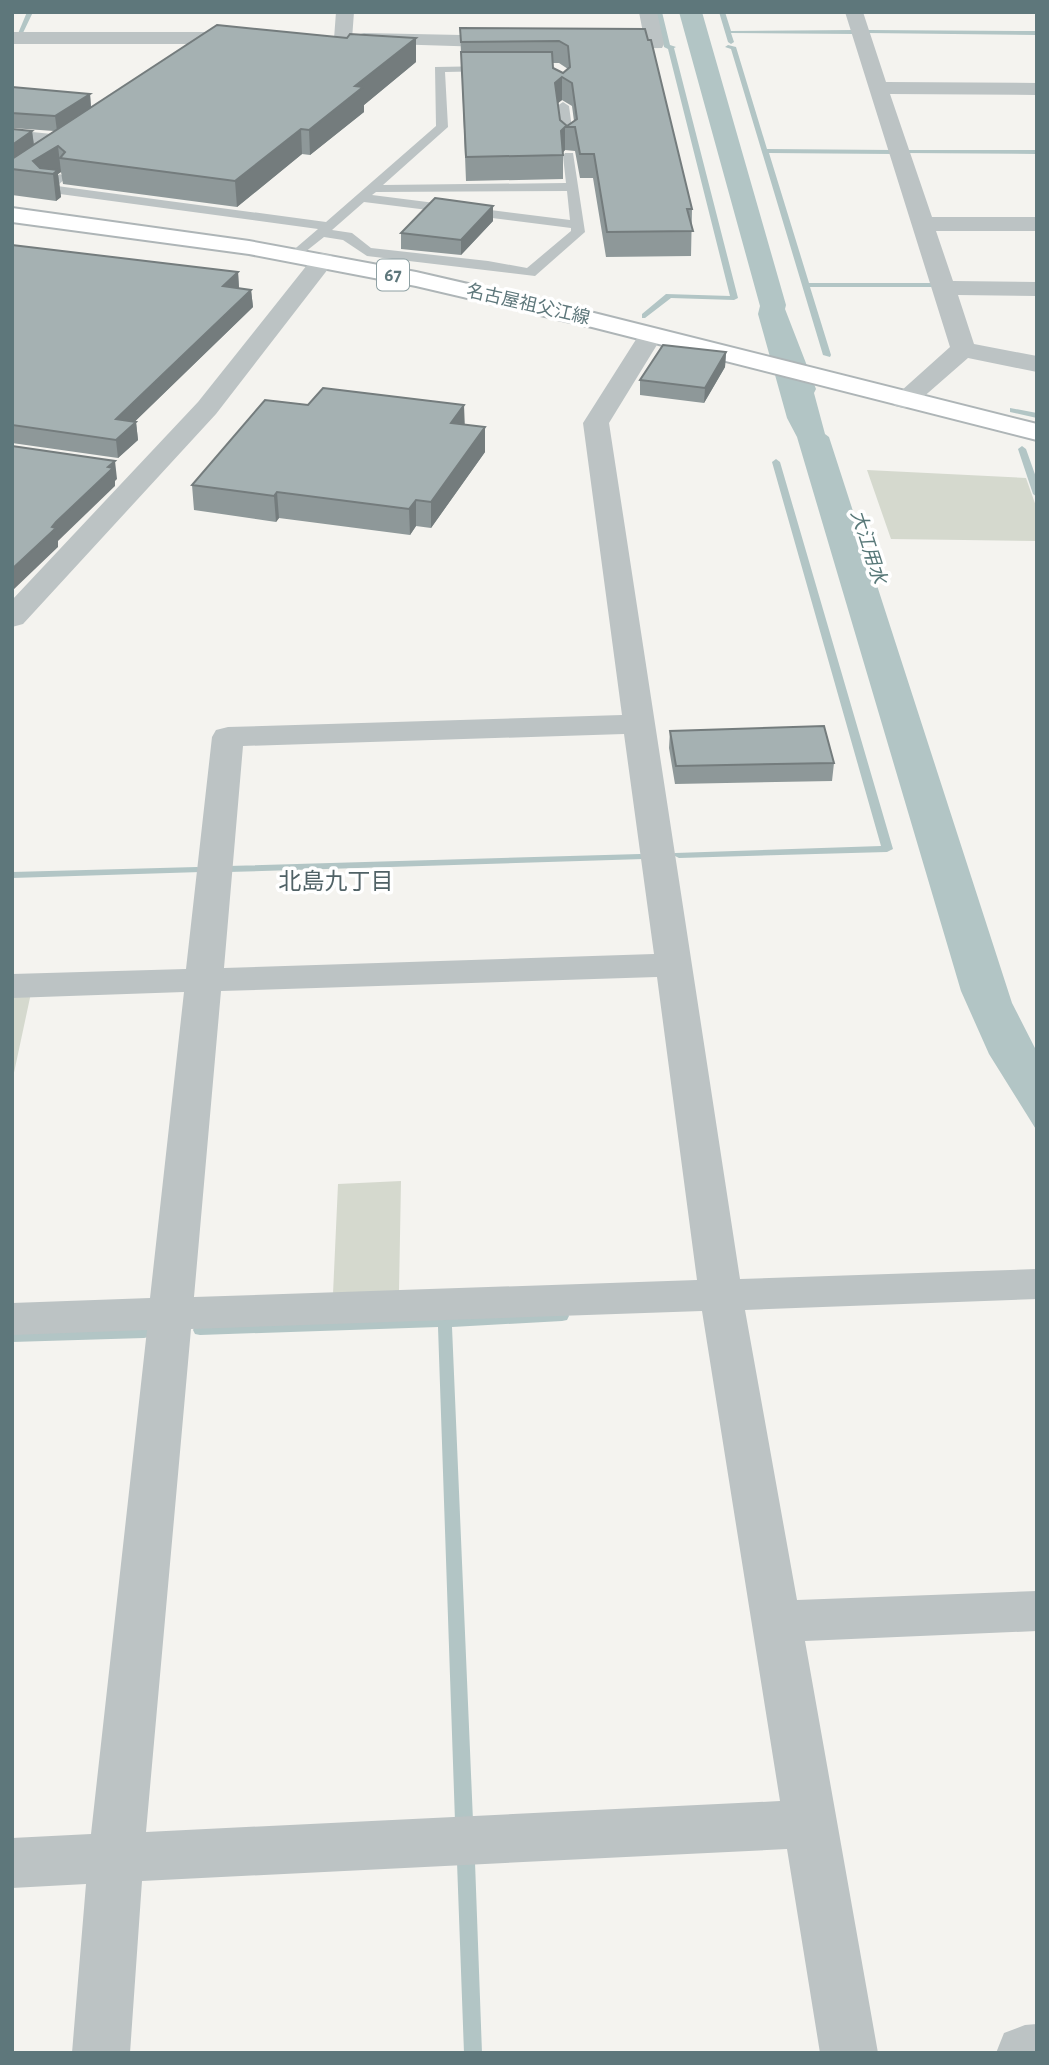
<svg xmlns="http://www.w3.org/2000/svg" width="1049" height="2065" font-family="'Alegreya Sans','Noto Sans JP',sans-serif">
	<style>
		.green { fill: #d5d9ce }
		.water { fill: #b2c5c5 }
		.lines { fill: none; stroke-linecap: round; stroke-linejoin: round }
		.stream { fill: #b2c5c5; fill-rule: evenodd }
		.primary-casing { stroke: #aeb5b7; stroke-width: 4 }
		.lane { fill: #bcc3c4; fill-rule: evenodd }
		.street { fill: #bcc3c4; fill-rule: evenodd }
		.primary { fill: #fff; fill-rule: evenodd }
		.wall { fill: #8e9899; fill-rule: evenodd }
		.shaded-wall { fill: #747c7d }
		.building { fill: #a5b1b2; stroke: #747c7d; stroke-width: 2; fill-rule: evenodd }
		.labels { text-anchor: middle; dominant-baseline: central; stroke-width: 7; stroke-linejoin: round; paint-order: stroke }
		.far-street-label { font-size: 18px; fill: #5e777b; stroke: #fff }
		.shield { fill: #fff; stroke: #8ea0a3; stroke-width: 2 }
		.shield-label { font-size: 19px; font-weight: bold; fill: #5e777b }
		.far-water-label { font-size: 19px; font-style: italic; fill: #587878; stroke: #fff }
		.neighbourhood-label { font-size: 23px; fill: #506266; stroke: #fff }
	</style>
	<rect width="100%" height="100%" fill="#f4f3ef"/>
	<path class="green" d="M 867,470 L 1026,478 L 1037,509 L 1037,541 L 891,539 Z
		M 12,993 L 31,993 L 12,1082 Z
		M 401,1181 L 399,1291 L 333,1294 L 338,1184 Z"/>
	<path class="water" d="M 679,12 L 702,12 L 786,305 L 785,309 L 816,389 L 814,393 L 825,434 L 829,437 L 1012,1003 L 1037,1052 L 1037,1131 L 989,1054 L 961,991 L 797,437 L 787,418 L 758,314 L 760,306 Z"/>
	<g class="lines">
		<path class="stream" d="M 27,12 L 33,12 L 22,35 L 17,36 Z
			M 656,12 L 662,12 L 670,45 L 676,47 L 674,48 L 738,298 L 734,300 L 671,298 L 645,318 L 642,318 L 642,314 L 666,294 L 730,296 L 668,49 L 664,47 Z
			M 719,12 L 725,12 L 731,31 L 854,30 L 857,32 L 854,34 L 731,33 L 734,42 L 731,44 L 728,42 Z
			M 869,30 L 1037,31 L 1037,35 L 867,33 Z
			M 728,45 L 736,47 L 767,149 L 893,150 L 896,152 L 893,154 L 769,153 L 809,283 L 934,283 L 938,285 L 934,287 L 810,287 L 831,355 L 830,357 L 823,355 L 731,49 L 725,47 Z
			M 907,150 L 1037,150 L 1037,154 L 905,153 L 904,152 Z
			M 1010,408 L 1037,413 L 1037,418 L 1010,412 Z
			M 1022,446 L 1026,449 L 1037,480 L 1037,497 L 1033,494 L 1018,449 Z
			M 776,459 L 780,462 L 893,849 L 887,852 L 679,858 L 673,855 L 675,853 L 881,846 L 772,462 Z
			M 640,854 L 644,855 L 646,857 L 644,859 L 228,872 L 222,869 L 228,866 Z
			M 197,867 L 201,868 L 203,870 L 201,872 L 12,878 L 12,872 Z
			M 562,1311 L 567,1312 L 569,1316 L 567,1320 L 562,1321 L 452,1327 L 473,1821 L 470,1826 L 464,1829 L 458,1826 L 455,1821 L 438,1327 L 200,1335 L 195,1334 L 193,1330 L 195,1326 L 200,1325 Z
			M 144,1328 L 149,1329 L 151,1333 L 149,1337 L 144,1338 L 12,1342 L 12,1332 Z
			M 466,1854 L 472,1856 L 475,1862 L 482,2053 L 464,2053 L 457,1862 L 460,1856 Z"/>
		<g class="primary-casing">
			<path id="primary" d="M 12,208 L 249,241 L 416,272 L 594,313 L 1037,424 L 1037,440 L 592,327 L 416,286 L 249,254 L 12,222 Z"/>
		</g>
		<path class="lane" d="M 491,66 L 495,67 L 495,71 L 445,72 L 448,127 L 383,185 L 566,183 L 563,156 L 565,153 L 573,153 L 585,232 L 535,276 L 367,256 L 343,240 L 324,237 L 295,260 L 288,256 L 290,253 L 318,229 L 45,192 L 39,188 L 60,174 L 66,178 L 57,186 L 326,222 L 436,126 L 435,67 ZM 567,191 L 570,220 L 372,195 L 376,192 ZM 364,202 L 571,228 L 571,231 L 527,268 L 488,261 L 371,248 L 352,233 L 332,230 Z
			M 563,102 L 569,106 L 574,143 L 568,147 L 562,143 L 557,106 Z"/>
		<path class="street" d="M 336,12 L 354,12 L 352,39 L 350,43 L 336,43 L 334,39 Z
			M 639,12 L 657,12 L 664,44 L 662,48 L 599,49 L 590,43 L 599,37 L 644,38 Z
			M 845,12 L 863,12 L 886,82 L 1037,83 L 1037,95 L 890,94 L 932,217 L 1037,217 L 1037,231 L 936,231 L 953,281 L 1037,282 L 1037,296 L 958,295 L 974,344 L 1037,356 L 1037,372 L 968,358 L 913,406 L 904,408 L 895,406 L 891,400 L 950,347 Z
			M 12,32 L 248,32 L 257,38 L 248,44 L 12,44 Z
			M 364,33 L 514,36 L 523,42 L 514,48 L 357,43 L 355,39 L 357,35 Z
			M 12,130 L 62,135 L 69,137 L 72,141 L 69,145 L 62,147 L 12,142 Z
			M 323,253 L 331,255 L 335,260 L 216,414 L 23,624 L 12,627 L 12,600 L 198,402 L 315,255 Z
			M 651,328 L 660,330 L 663,335 L 609,423 L 740,1279 L 1037,1269 L 1037,1299 L 745,1310 L 797,1600 L 1037,1591 L 1037,1631 L 805,1641 L 878,2053 L 820,2053 L 787,1849 L 142,1881 L 130,2053 L 72,2053 L 86,1884 L 12,1888 L 12,1838 L 91,1834 L 147,1330 L 12,1335 L 12,1303 L 150,1298 L 184,992 L 12,998 L 12,974 L 186,969 L 212,737 L 216,730 L 228,727 L 622,715 L 583,423 L 642,330 ZM 624,734 L 654,954 L 224,968 L 243,746 ZM 657,977 L 697,1280 L 194,1297 L 221,991 ZM 702,1311 L 780,1801 L 146,1832 L 191,1329 Z
			M 1037,2024 L 1037,2053 L 996,2053 L 1004,2033 L 1025,2025 Z"/>
		<use href="#primary" class="primary"/>
	</g>
	<path class="wall" d="M 460,28 L 645,29 L 692,209 L 691,256 L 606,257 L 593,178 L 580,178 L 575,151 L 565,150 L 563,152 L 563,179 L 466,181 ZM 552,63 L 559,63 L 568,69 L 563,73 L 553,68 ZM 562,100 L 572,106 L 574,121 L 567,126 L 560,120 L 557,104 Z
		M 416,62 L 364,105 L 364,112 L 310,155 L 302,154 L 237,207 L 63,184 L 61,172 L 58,174 L 61,197 L 56,201 L 12,195 L 12,129 L 32,131 L 34,144 L 54,131 L 12,128 L 12,87 L 90,94 L 91,107 Z
		M 493,206 L 493,221 L 461,255 L 401,249 L 401,233 Z
		M 12,245 L 238,272 L 239,288 L 251,290 L 253,307 L 134,422 L 136,422 L 138,440 L 118,458 L 12,443 Z
		M 726,352 L 725,367 L 704,403 L 640,395 L 640,380 Z
		M 308,405 L 464,405 L 464,425 L 485,427 L 485,452 L 431,528 L 416,526 L 410,535 L 279,518 L 276,522 L 194,510 L 192,485 Z
		M 670,731 L 834,763 L 832,781 L 675,784 L 669,748 Z"/>
	<path class="shaded-wall" d="M 416,38 L 416,62 L 364,105 L 364,112 L 310,155 L 309,130 L 355,86 Z
		M 562,77 L 562,100 L 554,106 L 555,83 Z
		M 90,94 L 91,109 L 57,131 L 55,116 Z
		M 565,127 L 565,150 L 561,155 L 561,131 Z
		M 301,129 L 302,154 L 237,207 L 235,181 Z
		M 32,131 L 34,147 L 12,162 L 12,145 Z
		M 58,146 L 61,172 L 58,174 L 61,197 L 56,201 L 53,174 L 35,172 L 33,161 Z
		M 493,206 L 493,221 L 461,255 L 461,240 Z
		M 238,272 L 239,289 L 223,286 Z
		M 251,290 L 253,307 L 119,437 L 116,419 Z
		M 726,352 L 725,367 L 704,403 L 705,388 Z
		M 464,405 L 465,430 L 451,423 Z
		M 136,422 L 138,440 L 118,458 L 116,440 Z
		M 485,427 L 485,452 L 431,528 L 431,502 Z
		M 115,461 L 117,479 L 115,481 L 115,486 L 58,541 L 58,547 L 12,591 L 12,569 L 52,527 L 56,522 Z
		M 277,492 L 279,518 L 276,522 L 274,496 Z
		M 416,500 L 416,526 L 410,535 L 409,509 Z"/>
	<path class="building" d="M 217,25 L 347,38 L 350,34 L 416,38 L 355,86 L 363,87 L 309,130 L 301,129 L 235,181 L 60,158 L 65,152 L 58,146 L 33,161 L 40,168 L 58,170 L 53,174 L 12,169 L 12,159 Z
		M 460,28 L 645,29 L 648,40 L 651,40 L 692,209 L 687,209 L 693,231 L 607,232 L 594,154 L 580,154 L 575,127 L 565,127 L 561,131 L 563,155 L 466,157 L 461,52 L 552,52 L 553,68 L 563,73 L 570,67 L 568,46 L 559,41 L 461,42 ZM 562,77 L 572,83 L 577,119 L 567,126 L 560,120 L 555,83 Z
		M 12,87 L 90,94 L 55,116 L 12,113 Z
		M 12,129 L 32,131 L 12,145 Z
		M 435,198 L 493,206 L 461,240 L 401,233 Z
		M 12,245 L 238,272 L 223,286 L 251,290 L 116,419 L 136,422 L 116,440 L 12,425 Z
		M 663,345 L 726,352 L 705,388 L 640,380 Z
		M 323,388 L 464,405 L 451,423 L 485,427 L 431,502 L 416,500 L 409,509 L 277,492 L 274,496 L 192,485 L 265,400 L 308,405 Z
		M 12,446 L 115,461 L 108,467 L 113,468 L 56,522 L 52,527 L 56,528 L 12,569 Z
		M 824,726 L 834,763 L 676,766 L 670,731 Z"/>
	<g class="labels">
		<g class="far-street-label">
			<text transform="translate(528 305) rotate(13)">名古屋祖父江線</text>
		</g>
		<rect class="shield" x="377" y="259.5" width="32" height="31" rx="5"/>
		<g class="shield-label">
			<text x="393" y="275">67</text>
		</g>
		<g class="far-water-label">
			<text transform="translate(868 547) rotate(72)">大江用水</text>
		</g>
		<g class="neighbourhood-label">
			<text x="336" y="882">北島九丁目</text>
		</g>
	</g>
	<rect width="1049" height="2065" fill="none" stroke="#5e777b" stroke-width="28"/>
</svg>
